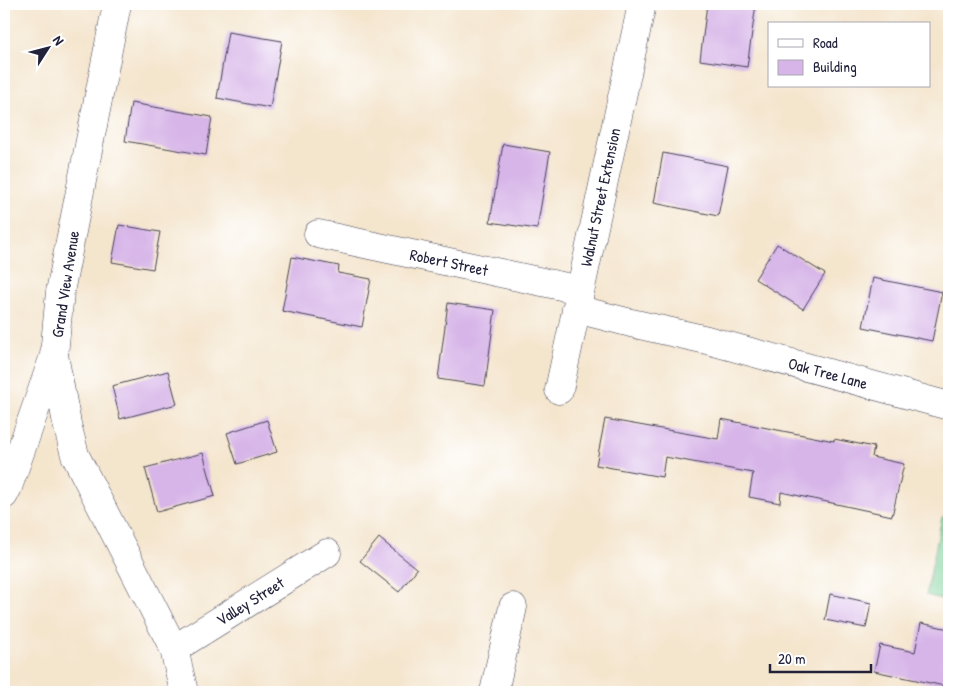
<svg xmlns="http://www.w3.org/2000/svg" width="953" height="696" font-family="'Patrick Hand',sans-serif">
	<style>
		.green { fill: #74cd93; stroke: #4b7867 }
		.building { fill: #d7b5e8 }
		.lines { fill: none; stroke-linecap: round; stroke-linejoin: round }
		.minor-casing { stroke: #423f51; stroke-width: 29 }
		.minor { stroke: #fff; stroke-width: 28 }
		.labels { text-anchor: middle; dominant-baseline: central; stroke-width: 4; stroke-linejoin: round; paint-order: stroke }
		.street-label { font-size: 16px; fill: #22223b; stroke: #fff }
	</style>
	<rect width="100%" height="100%" fill="#fff"/>
	<filter id="ink" filterUnits="userSpaceOnUse"><feTurbulence type="fractalNoise" baseFrequency=".02" numOctaves="2"/><feDisplacementMap in="SourceGraphic" scale="10" xChannelSelector="R" yChannelSelector="G"/><feConvolveMatrix kernelMatrix="1 2 1 2 8 2 1 2 1" color-interpolation-filters="sRGB"/></filter>
	<filter id="wash" filterUnits="userSpaceOnUse"><feTurbulence type="fractalNoise" baseFrequency=".0096" numOctaves="4" result="noise"/><feDisplacementMap in="SourceGraphic" scale="20" xChannelSelector="R" yChannelSelector="G"/><feGaussianBlur stdDeviation="1.12" result="paint"/><feColorMatrix in="noise" values="0 0 0 0 0 0 0 0 0 0 0 0 0 0 0 0 0 1.4 0 .05"/><feComposite in="paint" operator="in"/></filter>
	<g filter="url(#wash)">
		<rect width="100%" height="100%" fill="#f4e5cd"/>
		<path class="green" d="M 942,517 L 949,518 L 949,601 L 926,595 Z"/>
		<g id="blocks">
			<path class="building" d="M 707,4 L 756,4 L 747,67 L 700,60 Z
				M 228,32 L 282,41 L 270,108 L 217,98 Z
				M 131,103 L 212,117 L 206,155 L 125,141 Z
				M 503,144 L 550,152 L 537,229 L 490,222 Z
				M 663,153 L 728,166 L 718,216 L 654,203 Z
				M 119,225 L 160,232 L 153,269 L 112,262 Z
				M 777,244 L 825,274 L 803,309 L 755,279 Z
				M 292,257 L 339,266 L 338,273 L 371,279 L 362,327 L 282,311 Z
				M 873,278 L 942,292 L 932,341 L 863,327 Z
				M 448,303 L 495,310 L 485,386 L 438,379 Z
				M 168,371 L 177,404 L 120,419 L 112,386 Z
				M 605,419 L 718,439 L 721,419 L 834,441 L 834,439 L 874,447 L 872,457 L 904,464 L 892,516 L 781,492 L 780,503 L 749,497 L 753,473 L 665,457 L 662,477 L 596,465 Z
				M 267,420 L 277,452 L 237,464 L 227,433 Z
				M 203,453 L 215,496 L 157,512 L 145,468 Z
				M 379,538 L 417,569 L 399,592 L 360,561 Z
				M 830,594 L 871,603 L 866,628 L 825,620 Z
				M 921,623 L 949,629 L 949,687 L 874,671 L 880,645 L 915,652 Z"/>
		</g>
	</g>
	<g filter="url(#ink)">
		<use href="#blocks" fill-opacity="0" stroke="#423f51" stroke-width="1"/>
		<g class="lines">
			<g class="minor-casing">
				<path id="minor" d="M 117,4 L 60,292 L 54,355 L 67,424 L 75,455 L 174,649 L 184,692
					M 318,234 L 580,290
					M 576,309 L 631,323 L 707,340 L 949,406
					M 559,390 L 642,4
					M 4,495 L 8,487 L 54,356
					M 174,649 L 327,553
					M 494,692 L 513,607"/>
			</g>
			<use href="#minor" class="minor"/>
		</g>
	</g>
	<g class="labels">
		<g class="street-label">
			<text transform="translate(600 197) rotate(-78)">Walnut Street Extension</text>
			<text transform="translate(449 262) rotate(12)">Robert Street</text>
			<text transform="translate(65 284) rotate(-81)">Grand View Avenue</text>
			<text transform="translate(828 373) rotate(15)">Oak Tree Lane</text>
			<text transform="translate(250 601) rotate(-32)">Valley Street</text>
		</g>
	</g>
	<rect width="953" height="696" fill="none" stroke="#fff" stroke-width="20"/>
	<rect x="768" y="22" width="162" height="65" fill="#ffffff" stroke="#a7a7b1"/>
	<rect x="778" y="39" width="25" height="8" fill="#ffffff" stroke="#a7a7b1"/>
	<text x="813" y="48" font-size="15" fill="#22223b">Road</text>
	<rect x="778" y="60" width="25" height="15" fill="#d7b5e8" stroke="#a7a7b1"/>
	<text x="813" y="72" font-size="15" fill="#22223b">Building</text>
	<g transform="translate(48 48) rotate(54)" stroke="#ffffff" stroke-width="4" paint-order="stroke">
	<path d="M0-4L9 19L0 12L-9 19Z" fill="#22223b"/>
	<text y="-8" font-size="14" font-weight="bold" text-anchor="middle" fill="#22223b">N</text>
	</g>
	<path d="M770 664v8h101v-8" fill="none" stroke="#22223b" stroke-width="2.5"/>
	<text x="778" y="664" font-size="15" fill="#22223b" stroke="#ffffff" stroke-width="4" paint-order="stroke">20 m</text>
</svg>
